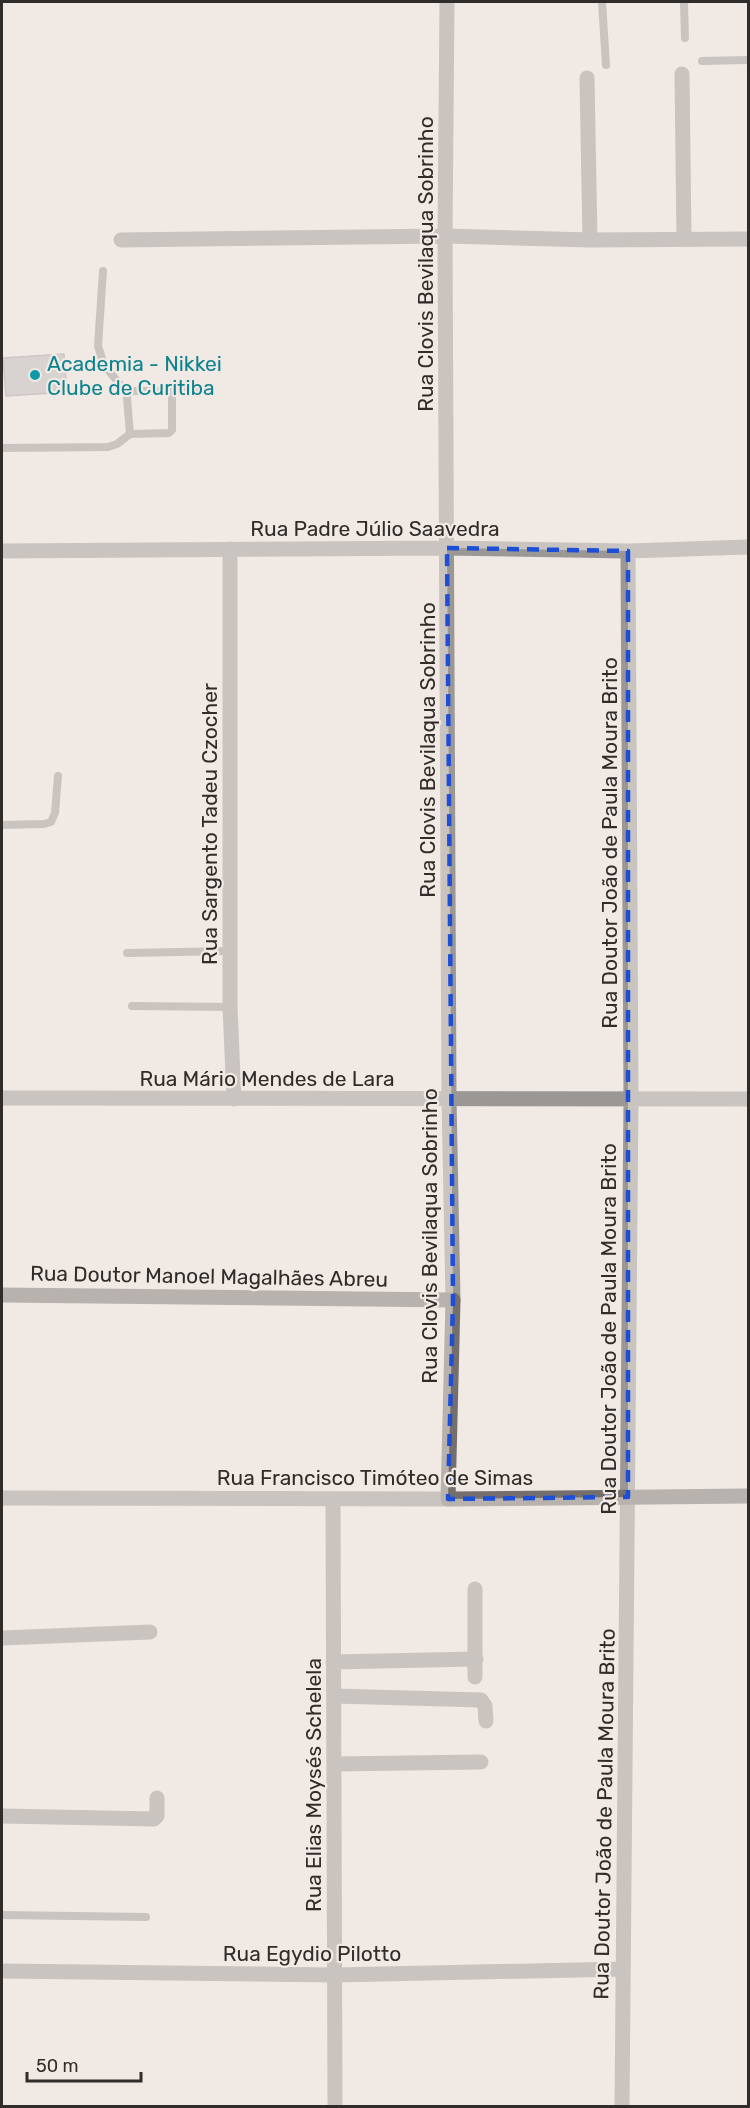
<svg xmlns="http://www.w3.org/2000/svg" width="750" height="2108" font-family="Rubik,sans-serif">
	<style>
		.building { fill: #bab5bb; stroke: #a09ca2; stroke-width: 1.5 }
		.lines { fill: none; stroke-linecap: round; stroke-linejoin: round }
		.lane { stroke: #9a9795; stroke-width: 8 }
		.street { stroke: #9a9795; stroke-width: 15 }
		.secondary { stroke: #746f6d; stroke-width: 15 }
		.marked { fill: none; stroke: #1d4ed8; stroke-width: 4.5; stroke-dasharray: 12 8; stroke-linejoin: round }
		.culture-dot { fill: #0f9aa8; stroke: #f0e9e4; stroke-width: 2 }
		.labels { text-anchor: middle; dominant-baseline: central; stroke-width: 4.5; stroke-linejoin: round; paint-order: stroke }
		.street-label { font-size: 21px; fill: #2f2c2a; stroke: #f0e9e4 }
		.culture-label { font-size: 21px; fill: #0d838f; stroke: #f0e9e4; text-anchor: start }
	</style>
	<rect width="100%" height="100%" fill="#f0e9e4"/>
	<path class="building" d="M 64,354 L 67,392 L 6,396 L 3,358 Z"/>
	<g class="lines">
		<path class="lane" d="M 602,2 L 606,65
			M 684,2 L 685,38
			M 702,61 L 748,60
			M 103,271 L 98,346 L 104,365 L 127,393
			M 130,434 L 127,398 L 127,393 L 131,391 L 210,390
			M 2,448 L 108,447 L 117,444 L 130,434 L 169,433 L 172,430 L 172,389
			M 2,825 L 44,824 L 51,822 L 55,813 L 58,776
			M 127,953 L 230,951
			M 132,1006 L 230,1007
			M 2,1915 L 146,1917"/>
		<path class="street" d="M 447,2 L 445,236 L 449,1099 L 453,1300
			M 682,74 L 684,239
			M 587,78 L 590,240
			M 121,240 L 445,236 L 590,240 L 748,239
			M 230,549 L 230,1007 L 234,1099
			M 2,551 L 447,548 L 628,551 L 748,547
			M 2,1098 L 748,1099
			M 2,1498 L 448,1499
			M 333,1499 L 335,2106
			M 475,1589 L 475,1677
			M 2,1638 L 150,1632
			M 333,1662 L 476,1659
			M 334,1696 L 481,1700 L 485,1706 L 486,1721
			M 334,1764 L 481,1762
			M 2,1816 L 154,1819 L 157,1816 L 157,1798
			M 2,1971 L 335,1975 L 623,1969
			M 622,2106 L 631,1098 L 628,551"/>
		<path class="secondary" d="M 2,1295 L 453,1300 L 448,1499 L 748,1496"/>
	</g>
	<path d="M0 0H750V2108H0ZM 447,548 L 628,551 L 628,1497 L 448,1499 L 453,1300 Z" fill="#f0e9e4" fill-opacity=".55" fill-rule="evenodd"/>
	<path class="marked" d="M 447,548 L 628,551 L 628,1497 L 448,1499 L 453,1300 Z"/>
	<circle class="culture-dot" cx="35" cy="375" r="6"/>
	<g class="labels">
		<g class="street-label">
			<text transform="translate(425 264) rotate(-90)">Rua Clovis Bevilaqua Sobrinho</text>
			<text x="375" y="528">Rua Padre Júlio Saavedra</text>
			<text transform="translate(427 750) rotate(-90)">Rua Clovis Bevilaqua Sobrinho</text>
			<text transform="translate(209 824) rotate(-90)">Rua Sargento Tadeu Czocher</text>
			<text transform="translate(609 843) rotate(-90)">Rua Doutor João de Paula Moura Brito</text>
			<text x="267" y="1078">Rua Mário Mendes de Lara</text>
			<text transform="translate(429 1236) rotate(-90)">Rua Clovis Bevilaqua Sobrinho</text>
			<text transform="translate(209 1276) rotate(1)">Rua Doutor Manoel Magalhães Abreu</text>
			<text transform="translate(608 1329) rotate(-90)">Rua Doutor João de Paula Moura Brito</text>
			<text x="375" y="1477">Rua Francisco Timóteo de Simas</text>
			<text transform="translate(313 1785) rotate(-90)">Rua Elias Moysés Schelela</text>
			<text transform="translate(604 1814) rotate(-89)">Rua Doutor João de Paula Moura Brito</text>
			<text x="312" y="1953">Rua Egydio Pilotto</text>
		</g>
		<g class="culture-label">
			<text x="47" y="363">Academia - Nikkei<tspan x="47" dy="24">Clube de Curitiba</tspan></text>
		</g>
	</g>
	<rect width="750" height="2108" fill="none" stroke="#2f2c2a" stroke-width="6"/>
	<path d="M27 2072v9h114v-9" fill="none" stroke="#2f2c2a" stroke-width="3"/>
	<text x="36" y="2072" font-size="18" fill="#2f2c2a" stroke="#f0e9e4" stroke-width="4.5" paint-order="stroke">50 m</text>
</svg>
